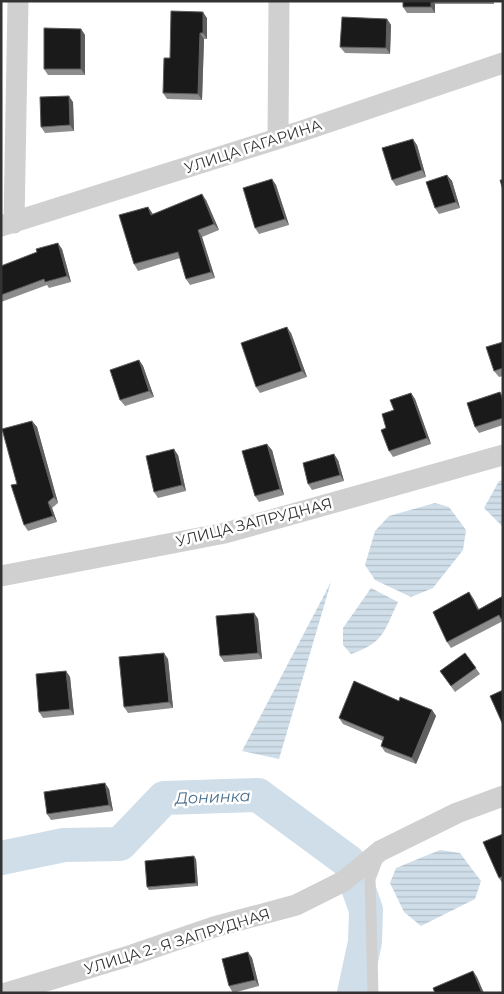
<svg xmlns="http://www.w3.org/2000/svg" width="504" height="994" font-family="Montserrat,sans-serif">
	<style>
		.water { fill: url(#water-rules) }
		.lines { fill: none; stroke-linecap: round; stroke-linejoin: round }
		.river { stroke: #cfdee9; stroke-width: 34 }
		.lane { stroke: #d0d0d0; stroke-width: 11 }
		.street { stroke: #d0d0d0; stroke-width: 21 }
		.wall { fill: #8c8c8c }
		.shaded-wall { fill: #5f5f5f }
		.building { fill: #1a1a1a; stroke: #5f5f5f }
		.labels { text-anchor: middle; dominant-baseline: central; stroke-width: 5; stroke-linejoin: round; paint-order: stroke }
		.street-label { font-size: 15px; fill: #333; stroke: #fff }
		.water-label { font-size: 16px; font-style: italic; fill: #486f8e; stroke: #fff }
	</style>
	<defs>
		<pattern id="water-rules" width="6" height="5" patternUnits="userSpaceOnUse" patternTransform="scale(1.25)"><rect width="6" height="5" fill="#cfdee9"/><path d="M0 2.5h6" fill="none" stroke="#b2bfc8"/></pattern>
	</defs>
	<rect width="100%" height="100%" fill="#fff"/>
	<path class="water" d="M 503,480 L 503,527 L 484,508 L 499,481 Z
		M 435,503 L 449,507 L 466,530 L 463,550 L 433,588 L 411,597 L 375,580 L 365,565 L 375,531 L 389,516 Z
		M 331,582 L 279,759 L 242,751 Z
		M 371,588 L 398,602 C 384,631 384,643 351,654 L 343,645 L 343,628 Z
		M 440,850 L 460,853 L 481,881 L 475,899 L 421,926 L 404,912 L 390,883 L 396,868 Z"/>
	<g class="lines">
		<path class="river" d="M 1,858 L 64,845 L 120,844 L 164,798 L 258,795 L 349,862 L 366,910 L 365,942 L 354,993"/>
		<path class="lane" d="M 373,993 L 370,879 L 378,858"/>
		<path class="street" d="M 278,138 L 279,1
			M 14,223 L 18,1
			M 1,226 L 302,131 L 503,63
			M 1,576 L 225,533 L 503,455
			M 6,993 L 132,955 L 214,927 L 296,905 L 344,881 L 380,851 L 457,813 L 503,796"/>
	</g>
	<path class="wall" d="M 403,1 L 494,1 L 494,4 L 435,4 L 435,13 L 407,13 L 403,7 Z
		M 207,18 L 207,39 L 204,39 L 202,100 L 167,99 L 163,93 L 170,58 Z
		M 387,19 L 391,25 L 390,54 L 345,53 L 340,47 Z
		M 81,29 L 85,35 L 85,75 L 48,75 L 44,69 Z
		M 73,102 L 74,131 L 45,133 L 41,127 Z
		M 417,145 L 426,177 L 396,186 L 392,180 Z
		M 447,175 L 452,181 L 460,208 L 439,214 L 435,208 Z
		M 272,179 L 276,185 L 289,225 L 259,234 L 255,228 Z
		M 206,200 L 219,230 L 202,237 L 215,278 L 190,285 L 186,279 L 180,258 L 138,271 L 134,264 L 148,207 L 153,214 Z
		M 62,249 L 71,282 L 49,288 L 47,285 L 1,302 L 1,266 Z
		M 291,333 L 307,377 L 260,393 L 256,387 Z
		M 503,342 L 503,376 L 499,377 L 494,371 Z
		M 139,360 L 143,366 L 154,397 L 125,406 L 120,400 Z
		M 500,392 L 503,396 L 503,425 L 479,433 L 475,427 Z
		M 411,393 L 415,399 L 431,444 L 393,457 L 389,451 L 394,410 Z
		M 32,421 L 37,427 L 58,503 L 52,508 L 57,522 L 28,531 L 24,525 L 17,484 Z
		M 272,450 L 284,495 L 259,502 L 255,496 Z
		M 178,455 L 186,491 L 158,498 L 154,492 Z
		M 338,460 L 344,481 L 312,490 L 308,484 Z
		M 503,596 L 503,621 L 451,648 L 447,642 L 473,598 L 479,609 Z
		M 254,613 L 258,619 L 262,659 L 224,662 L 220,656 Z
		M 465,653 L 480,674 L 455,692 L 440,671 Z
		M 168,659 L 173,708 L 128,713 L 124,707 Z
		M 66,671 L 70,677 L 74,715 L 43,718 L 39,712 Z
		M 399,701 L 432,710 L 436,716 L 416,764 L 385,752 L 381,746 L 383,741 L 343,724 L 339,718 Z
		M 109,789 L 113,811 L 51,820 L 47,814 Z
		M 503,834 L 503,884 L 499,878 Z
		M 196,859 L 198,886 L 149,890 L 147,887 Z
		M 248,952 L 252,958 L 259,986 L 233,993 L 229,986 Z"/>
	<path class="shaded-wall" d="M 431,1 L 433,1 L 435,4 L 435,13 L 431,7 Z
		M 203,12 L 207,18 L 207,39 L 203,33 Z
		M 387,19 L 391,25 L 390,54 L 386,48 Z
		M 81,29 L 85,35 L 85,75 L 81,69 Z
		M 200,33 L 204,39 L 202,100 L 198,94 Z
		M 69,96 L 73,102 L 74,131 L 70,125 Z
		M 413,139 L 417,145 L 426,177 L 422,170 Z
		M 447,175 L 452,181 L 460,208 L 456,202 Z
		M 272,179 L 276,185 L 289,225 L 285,219 Z
		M 202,194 L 206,200 L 219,230 L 214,224 Z
		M 148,207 L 152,213 L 155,221 L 151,215 Z
		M 198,230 L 202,237 L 215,278 L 211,272 Z
		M 58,243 L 62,249 L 71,282 L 67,276 Z
		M 287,327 L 291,333 L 307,377 L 302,371 Z
		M 139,360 L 143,366 L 154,397 L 149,391 Z
		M 411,393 L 415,399 L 431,444 L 427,438 Z
		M 32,421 L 37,427 L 58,503 L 54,497 Z
		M 267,444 L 272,450 L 284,495 L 280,489 Z
		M 174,449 L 178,455 L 186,491 L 182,485 Z
		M 334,454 L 338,460 L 344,481 L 340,475 Z
		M 48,502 L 52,508 L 57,522 L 53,516 Z
		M 469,592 L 473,598 L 482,616 L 478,610 Z
		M 254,613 L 258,619 L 262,659 L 258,653 Z
		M 164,653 L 168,659 L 173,708 L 169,702 Z
		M 66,671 L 70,677 L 74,715 L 70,709 Z
		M 432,710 L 436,716 L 416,764 L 412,758 Z
		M 105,783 L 109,789 L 113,811 L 109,805 Z
		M 194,856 L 196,859 L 198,886 L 196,883 Z
		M 248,952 L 252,958 L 259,986 L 255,980 Z
		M 473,971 L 477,977 L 484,993 L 482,993 Z"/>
	<path class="building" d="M 403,1 L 431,1 L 431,7 L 403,7 Z
		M 171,11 L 203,12 L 203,33 L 200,33 L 198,94 L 163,93 L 164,58 L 170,58 Z
		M 342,17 L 387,19 L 386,48 L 340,47 Z
		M 44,28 L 81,29 L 81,69 L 44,69 Z
		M 69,96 L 70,125 L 41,127 L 40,97 Z
		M 413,139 L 422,170 L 392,180 L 382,148 Z
		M 447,175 L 456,202 L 435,208 L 426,182 Z
		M 272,179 L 285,219 L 255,228 L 243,188 Z
		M 500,180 L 503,180 L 503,190 Z
		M 202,194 L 214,224 L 198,230 L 211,272 L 186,279 L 178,252 L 134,264 L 119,215 L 148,207 L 151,215 Z
		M 58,243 L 67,276 L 45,282 L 44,279 L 1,295 L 1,266 L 37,252 L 36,249 Z
		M 287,327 L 302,371 L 256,387 L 241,343 Z
		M 503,342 L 503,368 L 494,371 L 486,347 Z
		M 139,360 L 149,391 L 120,400 L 110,370 Z
		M 500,392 L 503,400 L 503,418 L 475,427 L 467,403 Z
		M 411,393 L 427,438 L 389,451 L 381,430 L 386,428 L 382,414 L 394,410 L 390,400 Z
		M 32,421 L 54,497 L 48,502 L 53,516 L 24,525 L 11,485 L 17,484 L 2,429 Z
		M 267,444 L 280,489 L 255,496 L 242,451 Z
		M 174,449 L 182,485 L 154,492 L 146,456 Z
		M 334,454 L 340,475 L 308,484 L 303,463 Z
		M 469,592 L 478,610 L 503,596 L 503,618 L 501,619 L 499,615 L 447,642 L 433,612 Z
		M 254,613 L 258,653 L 220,656 L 216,616 Z
		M 164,653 L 169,702 L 124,707 L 119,657 Z
		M 465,653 L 476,668 L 451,686 L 440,671 Z
		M 66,671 L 70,709 L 39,712 L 36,674 Z
		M 354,681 L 399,701 L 400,697 L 432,710 L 412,758 L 381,746 L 384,737 L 339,718 Z
		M 503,690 L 503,725 L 490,696 Z
		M 105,783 L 109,805 L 47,814 L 44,792 Z
		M 503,834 L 503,876 L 499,878 L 483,842 Z
		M 194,856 L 196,883 L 147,887 L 145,861 Z
		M 248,952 L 255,980 L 229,986 L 222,959 Z
		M 473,971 L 482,993 L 435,993 L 433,988 Z"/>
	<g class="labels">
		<g class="street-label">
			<text transform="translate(253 146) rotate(-18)">УЛИЦА ГАГАРИНА</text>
			<text transform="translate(254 522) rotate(-14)">УЛИЦА ЗАПРУДНАЯ</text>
			<text transform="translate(177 941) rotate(-17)">УЛИЦА 2- Я ЗАПРУДНАЯ</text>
		</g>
		<g class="water-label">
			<text transform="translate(213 797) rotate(-2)">Донинка</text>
		</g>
	</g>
	<rect width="504" height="994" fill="none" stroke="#333333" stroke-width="5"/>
</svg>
